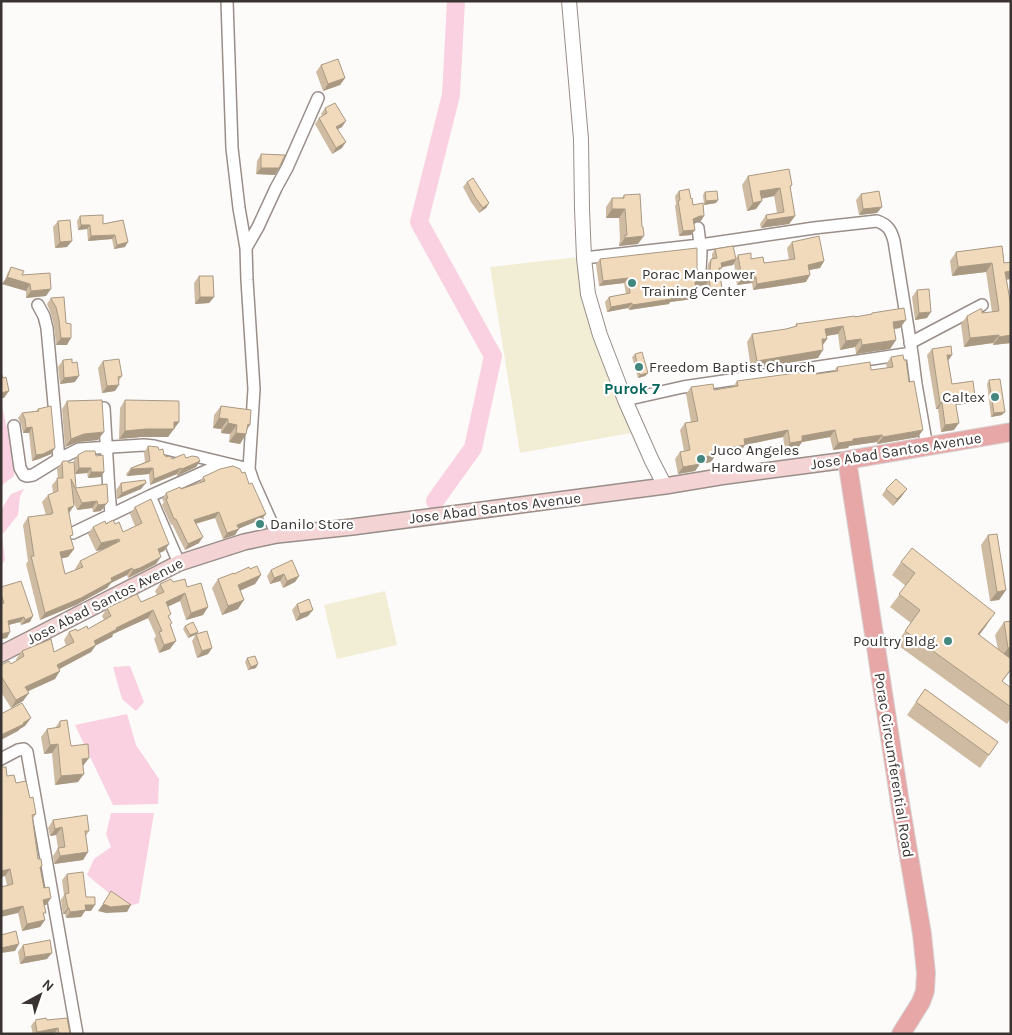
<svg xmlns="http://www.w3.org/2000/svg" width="1012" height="1035" font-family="Karla,sans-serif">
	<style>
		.green { fill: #f1eed5 }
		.water { fill: #f9d1e0 }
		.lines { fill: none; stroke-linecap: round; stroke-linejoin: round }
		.river { stroke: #f9d1e0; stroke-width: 18 }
		.minor-casing { stroke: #998e89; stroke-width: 14 }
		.tertiary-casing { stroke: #998e89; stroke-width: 16 }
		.secondary-casing { stroke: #998e89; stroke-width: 18 }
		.primary-casing { stroke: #d7d6d6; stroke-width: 20 }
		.minor { stroke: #fff; stroke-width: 11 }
		.tertiary { stroke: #fff; stroke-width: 14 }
		.secondary { stroke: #f3d3d3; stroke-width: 15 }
		.primary { stroke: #e7a7a7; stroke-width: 18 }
		.wall { fill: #cfbba1 }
		.shaded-wall { fill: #a99983 }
		.building { fill: #f1dabb; stroke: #a99983 }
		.poi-dot { fill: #43887e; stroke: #fff; stroke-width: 2 }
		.labels { text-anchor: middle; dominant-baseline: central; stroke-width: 4.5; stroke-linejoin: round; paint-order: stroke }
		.poi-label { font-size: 15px; fill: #393432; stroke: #fff; text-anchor: start }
		.street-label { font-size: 15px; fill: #393432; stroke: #fff }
		.neighbourhood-label { font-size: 16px; font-weight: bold; fill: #04655b; stroke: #fff }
	</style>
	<rect width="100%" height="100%" fill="#fdfbfa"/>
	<path class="green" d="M 578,257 L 585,310 L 593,338 L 616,398 L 631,433 L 520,453 L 490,267 Z
		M 385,591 L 397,645 L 337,659 L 324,605 Z"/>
	<path class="water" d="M 1,402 L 15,464 L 14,476 L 1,486 Z
		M 24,489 L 20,496 L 18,515 L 2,535 L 5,560 L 1,566 L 1,510 L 11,494 Z
		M 130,666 L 144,702 L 136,711 L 122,699 L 113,667 Z
		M 127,714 L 136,745 L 159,779 L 158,804 L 113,805 L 75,725 Z
		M 111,813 L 154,813 L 139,903 L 126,907 L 87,875 L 94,859 L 111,847 L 106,834 Z"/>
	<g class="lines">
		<path class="river" d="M 435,501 L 473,448 L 493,356 L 419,222 L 451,95 L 456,1"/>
		<g class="minor-casing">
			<path id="minor" d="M 227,1 L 232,148 L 239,208 L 246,248 L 247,280 L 254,389 L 249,469 L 253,481 L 277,535
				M 698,228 L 701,252 L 700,271
				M 246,248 L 258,227 L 276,188 L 287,168 L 318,98
				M 584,258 L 700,245 L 814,228 L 877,221 C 888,225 891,230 894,241 L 912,353
				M 38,305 L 44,316 L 47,328 L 59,459
				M 910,343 L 982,305
				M 625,400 L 683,387 L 912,353 L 916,384 L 927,447
				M 104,408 L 109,491 L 111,515
				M 14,426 L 20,468 L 24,475 L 27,476 L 33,475 L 59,459 L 79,449 L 144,445 L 154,446 L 249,469
				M 150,496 L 179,563
				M 73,533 L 150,496 L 224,463
				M 1,759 L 18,750 L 24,749 L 27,752 L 77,1034"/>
		</g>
		<g class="tertiary-casing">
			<path id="tertiary" d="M 569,1 L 581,139 L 582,209 L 584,258 L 588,294 L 600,335 L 625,400 L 652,461 L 665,486"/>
		</g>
		<g class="secondary-casing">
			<path id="secondary" d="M 1,654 L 179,563 L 244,542 L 277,535 L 352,527 L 665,486 L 719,477 L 847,460"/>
		</g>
		<g class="primary-casing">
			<path id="primary" d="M 901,1034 L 921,1002 L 925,991 L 926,973 L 922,934 L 901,809 L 847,460 L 1011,432"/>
		</g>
		<use href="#minor" class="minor"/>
		<use href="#tertiary" class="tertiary"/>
		<use href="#secondary" class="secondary"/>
		<use href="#primary" class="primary"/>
	</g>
	<path class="wall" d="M 321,65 L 345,78 L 340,85 L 323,91 L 316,72 Z
		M 325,108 L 342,127 L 338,129 L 342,148 L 332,154 L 315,124 L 319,118 L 322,116 L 321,114 Z
		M 261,154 L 279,168 L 275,175 L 256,174 L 257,161 Z
		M 748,176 L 792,185 L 790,188 L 795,216 L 789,224 L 761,228 L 760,224 L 766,215 L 777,213 L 774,196 L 761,199 L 756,209 L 747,211 L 742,185 Z
		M 467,182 L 489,203 L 486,208 L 479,213 L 471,202 L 463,187 Z
		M 679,191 L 691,199 L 701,221 L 697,221 L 694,222 L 695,230 L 691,235 L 679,236 L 675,206 L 676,204 L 675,196 Z
		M 705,192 L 718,200 L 716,203 L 704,205 L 703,195 Z
		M 861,194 L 877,213 L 859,215 L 856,200 Z
		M 624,195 L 638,244 L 619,246 L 619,243 L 620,241 L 619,218 L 606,218 L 606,207 L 612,198 L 622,198 Z
		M 80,216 L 103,224 L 123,220 L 125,247 L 114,249 L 112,239 L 88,241 L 87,229 L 78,230 L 77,221 Z
		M 58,221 L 67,247 L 55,248 L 53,227 Z
		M 792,242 L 824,261 L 820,268 L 809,270 L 806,282 L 753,290 L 752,283 L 737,285 L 734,263 L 733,265 L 722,267 L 719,272 L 719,294 L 708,296 L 706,285 L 695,286 L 693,299 L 670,302 L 669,304 L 629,310 L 628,308 L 607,312 L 605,302 L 609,297 L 626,294 L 624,283 L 599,286 L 596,264 L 600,259 L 697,269 L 699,272 L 704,273 L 707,272 L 708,264 L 711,259 L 712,259 L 712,254 L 715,249 L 736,258 L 738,255 L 764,263 L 789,260 L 787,248 Z
		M 1002,246 L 1007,280 L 1011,343 L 993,345 L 993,343 L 964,347 L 961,324 L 967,316 L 992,312 L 986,272 L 952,276 L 950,261 L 956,252 Z
		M 11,267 L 22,275 L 46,296 L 26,298 L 26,291 L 2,284 L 5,280 L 7,274 Z
		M 199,276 L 214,297 L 209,303 L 195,304 L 194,283 Z
		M 917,290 L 927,318 L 915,320 L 912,297 Z
		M 64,297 L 67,345 L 56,345 L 54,326 L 51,314 L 47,304 L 51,298 Z
		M 872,313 L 900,328 L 894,329 L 896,340 L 890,349 L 856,354 L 855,347 L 840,350 L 838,334 L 826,336 L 827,339 L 823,345 L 818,358 L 751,369 L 747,342 L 752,334 L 786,329 L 795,327 L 796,324 L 855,317 L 870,315 Z
		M 932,349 L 952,355 L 948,360 L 952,384 L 971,403 L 956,405 L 954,430 L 941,432 L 938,409 L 936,409 L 927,355 Z
		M 635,354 L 648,373 L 645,376 L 638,378 L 632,357 Z
		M 891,357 L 918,437 L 877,444 L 877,442 L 849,446 L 848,448 L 833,450 L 830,437 L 802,442 L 797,449 L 785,450 L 783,437 L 745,445 L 740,452 L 715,456 L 711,462 L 700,464 L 695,471 L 678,474 L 675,459 L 680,452 L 684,451 L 680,430 L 685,423 L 691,422 L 686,394 L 691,387 L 714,390 L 733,387 L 737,381 L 833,372 L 837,367 L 871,370 L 887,368 L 886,364 Z
		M 63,360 L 75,382 L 60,384 L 58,367 Z
		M 103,361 L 122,376 L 119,381 L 115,391 L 102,393 L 98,368 Z
		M 989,380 L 1002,415 L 991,417 L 987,384 Z
		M 125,400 L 179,422 L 168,437 L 141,437 L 119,439 L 120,408 Z
		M 67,401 L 98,440 L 78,442 L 65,447 L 62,409 Z
		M 221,406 L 247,429 L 246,434 L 240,444 L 229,442 L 230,434 L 221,433 L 221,429 L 213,428 L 214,415 Z
		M 38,409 L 51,454 L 39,459 L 32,461 L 29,433 L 23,433 L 21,424 L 18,418 L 22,413 L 36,411 Z
		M 148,446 L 159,450 L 166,457 L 172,459 L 186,458 L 200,461 L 196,467 L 177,476 L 177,474 L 150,485 L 149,474 L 127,476 L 126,474 L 131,468 L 145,462 L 144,453 Z
		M 78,455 L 96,456 L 101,477 L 88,478 L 87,473 L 75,474 L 76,488 L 107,484 L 101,511 L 93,512 L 92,508 L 77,510 L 74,503 L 69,513 L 71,538 L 74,549 L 68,557 L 61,558 L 65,574 L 76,570 L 75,569 L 80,561 L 105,549 L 96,551 L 88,534 L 93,527 L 106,524 L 115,524 L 123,532 L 135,526 L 130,514 L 135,507 L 169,544 L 164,551 L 159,553 L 156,564 L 135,575 L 128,578 L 127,575 L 111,583 L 107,588 L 76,605 L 40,620 L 26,564 L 28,561 L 23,525 L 28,517 L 46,515 L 42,502 L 48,495 L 53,493 L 52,485 L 58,478 L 57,469 L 62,462 L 69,463 L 75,470 L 74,460 Z
		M 203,477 L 262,519 L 238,529 L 235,535 L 223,539 L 215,518 L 196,524 L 199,543 L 185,550 L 172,524 L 171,525 L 162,505 L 164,502 L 162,499 L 166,493 L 199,483 Z
		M 121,483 L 141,489 L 117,499 L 116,490 Z
		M 886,489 L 902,496 L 893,506 L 882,495 Z
		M 988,535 L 1006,590 L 999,600 L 990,601 L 981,545 Z
		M 901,562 L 986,626 L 979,635 L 998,649 L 995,635 L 1004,622 L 1011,621 L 1011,670 L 1002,682 L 1011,688 L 1011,718 L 1007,724 L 896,644 L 911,623 L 890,607 L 906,586 L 892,575 Z
		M 250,569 L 261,575 L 255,584 L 240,591 L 238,609 L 222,615 L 212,588 L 218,579 Z
		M 271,570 L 299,576 L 295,582 L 283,588 L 280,581 L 270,584 L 267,576 Z
		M 173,582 L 187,587 L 208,607 L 203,615 L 186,620 L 180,601 L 168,606 L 170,625 L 170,649 L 159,653 L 154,639 L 156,636 L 148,618 L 113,634 L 112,637 L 96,645 L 91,652 L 59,669 L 55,679 L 27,691 L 23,701 L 11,708 L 1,692 L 1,665 L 11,664 L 17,661 L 16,659 L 22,651 L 54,652 L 66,645 L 64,640 L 69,632 L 88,629 L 104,620 L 102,616 L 107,608 L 141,602 L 157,595 L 155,591 L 160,584 Z
		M 1,587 L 30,622 L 21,625 L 20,622 L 9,625 L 7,638 L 1,639 Z
		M 297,604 L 308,616 L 296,621 L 292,610 Z
		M 185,626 L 195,635 L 188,638 L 183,629 Z
		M 196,634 L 212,648 L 208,654 L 197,658 L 192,641 Z
		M 247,658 L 256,668 L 248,670 L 245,662 Z
		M 925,689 L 998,742 L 980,768 L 907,715 Z
		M 60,721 L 71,746 L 83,767 L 78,782 L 55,785 L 52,753 L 44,754 L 41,737 L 47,729 L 55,728 Z
		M 1,767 L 7,776 L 16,783 L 30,798 L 36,814 L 32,820 L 38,859 L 44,888 L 51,898 L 46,905 L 44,905 L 44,915 L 45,920 L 40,927 L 22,931 L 18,913 L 7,885 L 5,876 L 1,877 Z
		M 53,820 L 89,831 L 86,836 L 88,852 L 83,860 L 54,864 L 53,856 L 58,848 L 56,835 L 50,836 L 48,828 Z
		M 67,874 L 86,897 L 91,911 L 85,911 L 81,917 L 66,918 L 65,914 L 63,914 L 61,900 L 64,895 L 62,880 Z
		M 23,945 L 47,959 L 20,964 L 18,952 Z
		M 35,1020 L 47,1020 L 70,1034 L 33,1034 L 31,1026 Z"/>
	<path class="shaded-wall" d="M 345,78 L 340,85 L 323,91 L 328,84 Z
		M 346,121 L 342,127 L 332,132 L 336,127 Z
		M 346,142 L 342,148 L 332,154 L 336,148 Z
		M 261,168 L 279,168 L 275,175 L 256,174 Z
		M 780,188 L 774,196 L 754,200 L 760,191 Z
		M 718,200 L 716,203 L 704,205 L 706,201 Z
		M 762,201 L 756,209 L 747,211 L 753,203 Z
		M 489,203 L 486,208 L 479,213 L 483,208 Z
		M 882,207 L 877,213 L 859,215 L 863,209 Z
		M 612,209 L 625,209 L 619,218 L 606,218 Z
		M 700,216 L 704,216 L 701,221 L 697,221 L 690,225 L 693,219 Z
		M 795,216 L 789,224 L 761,228 L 767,220 Z
		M 81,225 L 90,225 L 87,229 L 78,230 Z
		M 695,230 L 691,235 L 679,236 L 683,231 Z
		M 115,235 L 112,239 L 88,241 L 91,236 Z
		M 644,236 L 638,244 L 619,246 L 625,238 Z
		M 72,241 L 67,247 L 55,248 L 60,242 Z
		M 128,242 L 125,247 L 114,249 L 117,245 Z
		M 736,259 L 733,265 L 717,268 L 721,263 Z
		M 824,261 L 820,268 L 804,271 L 808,265 Z
		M 992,263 L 986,272 L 952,276 L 958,267 Z
		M 1011,271 L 1011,279 L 999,281 L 1005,272 Z
		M 810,275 L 806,282 L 753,290 L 757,284 Z
		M 7,277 L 30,284 L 26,291 L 2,284 Z
		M 756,277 L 752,283 L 737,285 L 742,279 Z
		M 628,278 L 624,283 L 599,286 L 603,281 Z
		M 709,280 L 706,285 L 691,287 L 695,282 Z
		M 51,289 L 46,296 L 26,298 L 31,291 Z
		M 722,289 L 719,294 L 708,296 L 711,291 Z
		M 696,293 L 693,299 L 670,302 L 669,304 L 629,310 L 632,305 L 672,297 Z
		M 200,297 L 214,297 L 209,303 L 195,304 Z
		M 632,303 L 628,308 L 607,312 L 611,307 Z
		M 931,312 L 927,318 L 915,320 L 919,313 Z
		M 906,320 L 900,328 L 887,330 L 893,322 Z
		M 843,326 L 838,334 L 820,337 L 825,329 Z
		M 999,335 L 993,343 L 964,347 L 970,338 Z
		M 1011,335 L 1011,343 L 993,345 L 999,337 Z
		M 61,338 L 71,338 L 67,345 L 56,345 Z
		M 822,339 L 827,339 L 821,347 Z
		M 861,339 L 855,347 L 840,350 L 846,341 Z
		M 896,340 L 890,349 L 856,354 L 862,345 Z
		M 823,350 L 818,358 L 751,369 L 757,361 Z
		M 947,355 L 952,355 L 948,361 Z
		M 648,373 L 645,376 L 638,378 L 640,375 Z
		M 79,376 L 75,382 L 60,384 L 64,378 Z
		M 119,385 L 115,391 L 102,393 L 107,386 Z
		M 9,391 L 4,398 L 1,398 L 1,393 Z
		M 975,397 L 971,403 L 951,406 L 955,400 Z
		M 942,402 L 938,409 L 936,409 L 940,403 Z
		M 1005,412 L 1002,415 L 991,417 L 994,413 Z
		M 219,418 L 228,419 L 221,429 L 213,428 Z
		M 174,422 L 179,422 L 168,437 L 141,437 L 119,439 L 125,431 Z
		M 228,423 L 237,425 L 230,434 L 221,433 Z
		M 959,423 L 954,430 L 941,432 L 945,425 Z
		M 248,424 L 250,425 L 244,434 L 246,434 L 240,444 L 229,442 L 236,433 Z
		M 32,427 L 29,433 L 23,433 L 26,428 Z
		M 788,430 L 783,437 L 739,446 L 744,439 Z
		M 835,430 L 830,437 L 802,442 L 797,449 L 785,450 L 790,443 L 802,436 Z
		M 923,430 L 918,437 L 877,444 L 883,437 Z
		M 104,432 L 98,440 L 78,442 L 65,447 L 71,439 L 84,434 Z
		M 882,435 L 877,442 L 849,446 L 848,448 L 833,450 L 838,443 L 853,439 Z
		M 745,445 L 740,452 L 715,456 L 711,462 L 694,465 L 699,458 L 716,450 Z
		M 55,448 L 51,454 L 39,459 L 32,461 L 36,455 Z
		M 200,461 L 196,467 L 177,476 L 182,469 Z
		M 700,464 L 695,471 L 678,474 L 683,467 Z
		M 79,468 L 91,468 L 87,473 L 75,474 Z
		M 153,468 L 149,474 L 127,476 L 131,469 Z
		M 181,468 L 177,474 L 150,485 L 154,479 Z
		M 91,472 L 104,472 L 101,477 L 88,478 Z
		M 146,483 L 141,489 L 117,499 L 122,493 Z
		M 907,489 L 902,496 L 893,506 L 897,499 Z
		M 97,501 L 92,508 L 77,510 L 82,503 Z
		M 108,502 L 101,511 L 93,512 L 98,505 Z
		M 74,506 L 69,513 L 68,508 Z
		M 219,512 L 215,518 L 190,525 L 194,520 Z
		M 266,514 L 262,519 L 233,531 L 237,525 Z
		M 239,529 L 235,535 L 223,539 L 227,533 Z
		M 203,537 L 199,543 L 185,550 L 188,544 Z
		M 119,539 L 114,547 L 96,551 L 101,543 Z
		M 169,544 L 164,551 L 152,556 L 158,549 Z
		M 74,549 L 68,557 L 55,560 L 60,552 Z
		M 161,557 L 156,564 L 128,578 L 133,570 Z
		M 132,568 L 127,575 L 111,583 L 107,588 L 76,605 L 40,620 L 45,613 L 111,578 Z
		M 284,574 L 280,581 L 270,584 L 274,578 Z
		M 261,575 L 255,584 L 232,594 L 238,585 Z
		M 299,576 L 295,582 L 283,588 L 287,581 Z
		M 1006,590 L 999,600 L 990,601 L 997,592 Z
		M 185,593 L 180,601 L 161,610 L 166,602 Z
		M 244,600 L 238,609 L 222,615 L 228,606 Z
		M 208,607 L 203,615 L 186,620 L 191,613 Z
		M 153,610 L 148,618 L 113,634 L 112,637 L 89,649 L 94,641 L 116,628 Z
		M 313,610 L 308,616 L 296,621 L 300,614 Z
		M 995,613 L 986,626 L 970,647 L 978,634 Z
		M 33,616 L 30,622 L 21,625 L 25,620 Z
		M 24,617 L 20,622 L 4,626 L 8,621 Z
		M 10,632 L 7,638 L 1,639 L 1,634 Z
		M 198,632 L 195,635 L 188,638 L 190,635 Z
		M 176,641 L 170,649 L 159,653 L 164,645 Z
		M 96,645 L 91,652 L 52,673 L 57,665 Z
		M 212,648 L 208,654 L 197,658 L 202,651 Z
		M 1008,648 L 1011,648 L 1011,659 L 999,661 Z
		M 258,664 L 256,668 L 248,670 L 251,667 Z
		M 60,671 L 55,679 L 20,695 L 25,687 Z
		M 29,693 L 23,701 L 11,708 L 16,700 Z
		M 31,718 L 25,726 L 20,729 L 18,731 L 1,740 L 1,735 Z
		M 58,744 L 52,753 L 44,754 L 50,745 Z
		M 89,758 L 83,766 L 82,759 Z
		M 84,774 L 78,782 L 55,785 L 61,776 Z
		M 62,827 L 56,835 L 50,836 L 55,829 Z
		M 88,852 L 83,860 L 54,864 L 60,856 Z
		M 10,869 L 5,876 L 1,877 L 1,871 Z
		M 51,898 L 46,905 L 38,906 L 43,900 Z
		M 103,904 L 131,905 L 127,912 L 106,913 L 98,911 Z
		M 85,905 L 95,905 L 91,911 L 85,911 L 81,917 L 66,918 L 70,912 Z
		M 23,906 L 18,913 L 1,917 L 1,911 Z
		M 68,908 L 69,908 L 65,914 L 63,914 Z
		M 45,920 L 40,927 L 22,931 L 27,924 Z
		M 19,944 L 15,951 L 1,953 L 1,948 Z
		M 52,953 L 47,959 L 20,964 L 25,957 Z
		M 58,1028 L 54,1034 L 36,1034 L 37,1032 Z"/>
	<path class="building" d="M 338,59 L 345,78 L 328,84 L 321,65 Z
		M 335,103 L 346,121 L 336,127 L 346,142 L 336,148 L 319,118 L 327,113 L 325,108 Z
		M 261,154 L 285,155 L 279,168 L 261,168 Z
		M 789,169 L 792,185 L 790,186 L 795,216 L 767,220 L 766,215 L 784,212 L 780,188 L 760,191 L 762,201 L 753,203 L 748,176 Z
		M 473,178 L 489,203 L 483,208 L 475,197 L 467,182 Z
		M 689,189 L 691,199 L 692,198 L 693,205 L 703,203 L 704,216 L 700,216 L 693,219 L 695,230 L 683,231 L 678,201 L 680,200 L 679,191 Z
		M 717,191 L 718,200 L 706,201 L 705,192 Z
		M 879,191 L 882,207 L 863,209 L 861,194 Z
		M 640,194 L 642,227 L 643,227 L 644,236 L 625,238 L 625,235 L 627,235 L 625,209 L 612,209 L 612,198 L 624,198 L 624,195 Z
		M 103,215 L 103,224 L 123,220 L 128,242 L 117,245 L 115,235 L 91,236 L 90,225 L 81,225 L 80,216 Z
		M 70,220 L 72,241 L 60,242 L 58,221 Z
		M 819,236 L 824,261 L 808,265 L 810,275 L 757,284 L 756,277 L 742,279 L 738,255 L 751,253 L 751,259 L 763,257 L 764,263 L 795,259 L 792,242 Z
		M 733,246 L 736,259 L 721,263 L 722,268 L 719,268 L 722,289 L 711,291 L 709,280 L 695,282 L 696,293 L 672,297 L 672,299 L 632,305 L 632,303 L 611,307 L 609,297 L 630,293 L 628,278 L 603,281 L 600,259 L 697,248 L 697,269 L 699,272 L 704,273 L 707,272 L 710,270 L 711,259 L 717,258 L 715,249 Z
		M 1002,246 L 1004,263 L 1011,262 L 1011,271 L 1005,272 L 1011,306 L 1011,335 L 999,337 L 999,335 L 970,338 L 967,316 L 980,309 L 982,309 L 982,313 L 999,311 L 992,263 L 958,267 L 956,252 Z
		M 11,267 L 24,271 L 22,275 L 50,273 L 51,289 L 31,291 L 30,284 L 7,277 L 8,276 Z
		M 199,276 L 213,276 L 214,297 L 200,297 Z
		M 929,289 L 931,312 L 919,313 L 917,290 Z
		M 64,297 L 66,323 L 71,324 L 71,338 L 61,338 L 59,320 L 56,307 L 51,299 L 51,298 Z
		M 904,308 L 906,320 L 893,322 L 896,340 L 862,345 L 861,339 L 846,341 L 843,326 L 825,329 L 827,339 L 822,339 L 823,350 L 757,361 L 752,334 L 786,329 L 797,326 L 796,324 L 855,316 L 855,317 L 872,314 L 872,313 Z
		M 951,346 L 952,355 L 947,355 L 952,384 L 973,381 L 975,397 L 955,400 L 959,423 L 945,425 L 942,402 L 940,403 L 932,349 Z
		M 642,352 L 648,373 L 640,375 L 635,354 Z
		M 903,355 L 904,360 L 906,360 L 909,382 L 914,381 L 923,430 L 883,437 L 882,435 L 853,439 L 853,441 L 838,443 L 835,430 L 802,436 L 802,441 L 790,443 L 788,430 L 744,439 L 745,445 L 716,450 L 716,455 L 699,458 L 700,464 L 683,467 L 680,452 L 690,450 L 685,423 L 698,421 L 691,387 L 713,384 L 714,390 L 738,386 L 737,381 L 796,373 L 815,371 L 816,374 L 838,371 L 837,367 L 870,362 L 871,370 L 893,367 L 891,357 Z
		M 72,359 L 72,363 L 77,362 L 79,376 L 64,378 L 63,360 Z
		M 119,359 L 122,376 L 118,377 L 119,385 L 107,386 L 103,361 Z
		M 1,375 L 2,375 L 3,378 L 6,377 L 9,391 L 1,393 Z
		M 1000,379 L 1005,412 L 994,413 L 989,380 Z
		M 102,400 L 104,432 L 84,434 L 71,439 L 67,401 Z
		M 125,400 L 179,401 L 179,422 L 174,422 L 174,429 L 146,429 L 125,431 Z
		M 51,406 L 55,448 L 43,454 L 36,455 L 32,427 L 26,428 L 25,419 L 22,413 L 39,411 L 38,409 Z
		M 221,406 L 251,410 L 250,425 L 248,424 L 246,434 L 236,433 L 237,425 L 228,423 L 228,419 L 219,418 Z
		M 148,446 L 158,447 L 159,450 L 163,449 L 164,455 L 165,455 L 166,457 L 170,456 L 172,459 L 184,454 L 186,458 L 192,456 L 198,457 L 200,461 L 182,469 L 181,468 L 154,479 L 153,468 L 131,469 L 131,468 L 150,461 Z
		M 85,451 L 95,451 L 96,456 L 103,455 L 104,472 L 91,472 L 91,468 L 79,468 L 78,455 Z
		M 63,461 L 68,461 L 69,463 L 74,462 L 76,488 L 107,484 L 108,502 L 106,504 L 98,505 L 97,501 L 82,503 L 71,479 L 74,506 L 68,508 L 73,535 L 70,536 L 74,549 L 60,552 L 65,574 L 83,567 L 80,561 L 120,541 L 119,539 L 101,543 L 93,527 L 105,521 L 106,524 L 113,520 L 115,524 L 119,522 L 123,532 L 142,523 L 135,507 L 151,499 L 169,544 L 158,549 L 161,557 L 140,568 L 133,570 L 132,568 L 111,578 L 112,581 L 81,598 L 45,613 L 31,556 L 34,556 L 28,517 L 52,514 L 51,513 L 53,513 L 48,495 L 58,491 L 57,478 L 63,478 L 62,462 Z
		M 233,466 L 240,469 L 242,473 L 245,472 L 249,484 L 252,483 L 266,514 L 237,525 L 239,529 L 227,533 L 219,512 L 194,520 L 203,537 L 188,544 L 176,519 L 174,519 L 166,499 L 168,498 L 166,493 L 180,487 L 181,489 L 205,481 L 203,477 L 220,469 Z
		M 896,479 L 907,489 L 897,499 L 886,489 Z
		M 145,480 L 146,483 L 122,493 L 121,483 Z
		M 997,534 L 1006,590 L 997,592 L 988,535 Z
		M 912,548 L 995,613 L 978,634 L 1011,659 L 1011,669 L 1002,681 L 1011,688 L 1011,707 L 905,631 L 920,610 L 899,594 L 915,573 L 901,562 Z
		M 292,560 L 299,576 L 287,581 L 284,574 L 274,578 L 271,570 Z
		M 257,566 L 261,575 L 238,585 L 244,600 L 228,606 L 218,579 L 234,573 L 234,574 L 249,567 L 250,569 Z
		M 171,579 L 173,582 L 185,579 L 187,587 L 201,583 L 208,607 L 191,613 L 185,593 L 166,602 L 171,614 L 168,616 L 172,623 L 170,624 L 176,641 L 164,645 L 159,632 L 162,631 L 153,610 L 116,628 L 117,629 L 94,641 L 96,645 L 57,665 L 60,671 L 25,687 L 29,693 L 16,700 L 1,676 L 1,665 L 9,661 L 11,664 L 24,656 L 22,651 L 51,639 L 54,652 L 74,642 L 69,632 L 76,629 L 77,631 L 87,626 L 88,629 L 111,616 L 107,608 L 137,594 L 141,602 L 164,592 L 160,584 Z
		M 21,581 L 33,616 L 25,620 L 24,617 L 8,621 L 10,632 L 1,634 L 1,604 L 4,603 L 1,594 L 1,587 Z
		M 309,599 L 313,610 L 300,614 L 297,604 Z
		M 1011,621 L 1011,648 L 1008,648 L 1004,622 Z
		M 193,622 L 198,632 L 190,635 L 185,626 Z
		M 207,631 L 212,648 L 202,651 L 196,634 Z
		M 255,656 L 258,664 L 251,667 L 247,658 Z
		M 925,689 L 998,742 L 989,755 L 916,702 Z
		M 22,703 L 31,718 L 23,723 L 24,724 L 1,735 L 1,714 Z
		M 67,720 L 71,746 L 88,744 L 89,758 L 82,759 L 84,774 L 61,776 L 58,744 L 50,745 L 47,729 L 60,727 L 60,721 Z
		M 1,767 L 6,767 L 7,776 L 14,775 L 16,783 L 26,781 L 30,798 L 33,797 L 36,814 L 32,815 L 38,859 L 41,859 L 42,866 L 40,867 L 44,888 L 49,887 L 51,898 L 43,900 L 46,913 L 43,913 L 45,920 L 27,924 L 23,906 L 1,911 L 1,887 L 13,884 L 10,869 L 1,871 L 1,809 L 2,809 L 1,803 Z
		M 87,815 L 89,831 L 85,831 L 88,852 L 60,856 L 58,848 L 65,847 L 62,827 L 55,829 L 53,820 Z
		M 83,872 L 86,897 L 95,897 L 95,905 L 85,905 L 86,910 L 70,912 L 69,908 L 68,908 L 65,894 L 69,893 L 67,874 Z
		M 111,891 L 131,905 L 111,907 L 103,904 Z
		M 16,931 L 19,944 L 1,948 L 1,935 Z
		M 50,940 L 52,953 L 25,957 L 23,945 Z
		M 46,1018 L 47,1020 L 67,1018 L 70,1034 L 59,1034 L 58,1028 L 37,1032 L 35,1020 Z"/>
	<g class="poi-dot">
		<circle cx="632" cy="283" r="5"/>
		<circle cx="639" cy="367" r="5"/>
		<circle cx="995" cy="397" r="5"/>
		<circle cx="701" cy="459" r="5"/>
		<circle cx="260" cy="524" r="5"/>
		<circle cx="948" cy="641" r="5"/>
	</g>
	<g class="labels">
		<g class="poi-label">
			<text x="642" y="274">Porac Manpower<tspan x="642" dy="17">Training Center</tspan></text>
			<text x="649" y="367">Freedom Baptist Church</text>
			<text x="985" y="397" text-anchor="end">Caltex</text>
			<text x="711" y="450">Juco Angeles<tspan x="711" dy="17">Hardware</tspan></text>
			<text x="270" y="524">Danilo Store</text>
			<text x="938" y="641" text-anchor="end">Poultry Bldg.</text>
		</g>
		<g class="street-label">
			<text transform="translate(896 451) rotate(-9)">Jose Abad Santos Avenue</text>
			<text transform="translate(495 508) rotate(-7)">Jose Abad Santos Avenue</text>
			<text transform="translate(105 601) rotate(-27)">Jose Abad Santos Avenue</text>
			<text transform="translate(894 765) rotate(81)">Porac Circumferential Road</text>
		</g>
		<g class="neighbourhood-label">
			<text x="632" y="388">Purok 7</text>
		</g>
	</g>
	<rect width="1012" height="1035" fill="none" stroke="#393432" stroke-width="5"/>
	<g transform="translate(40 995) rotate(40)" stroke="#ffffff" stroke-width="4" paint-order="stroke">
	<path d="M0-4L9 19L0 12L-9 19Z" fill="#393432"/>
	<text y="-8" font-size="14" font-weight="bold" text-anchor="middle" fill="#393432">N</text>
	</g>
</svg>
